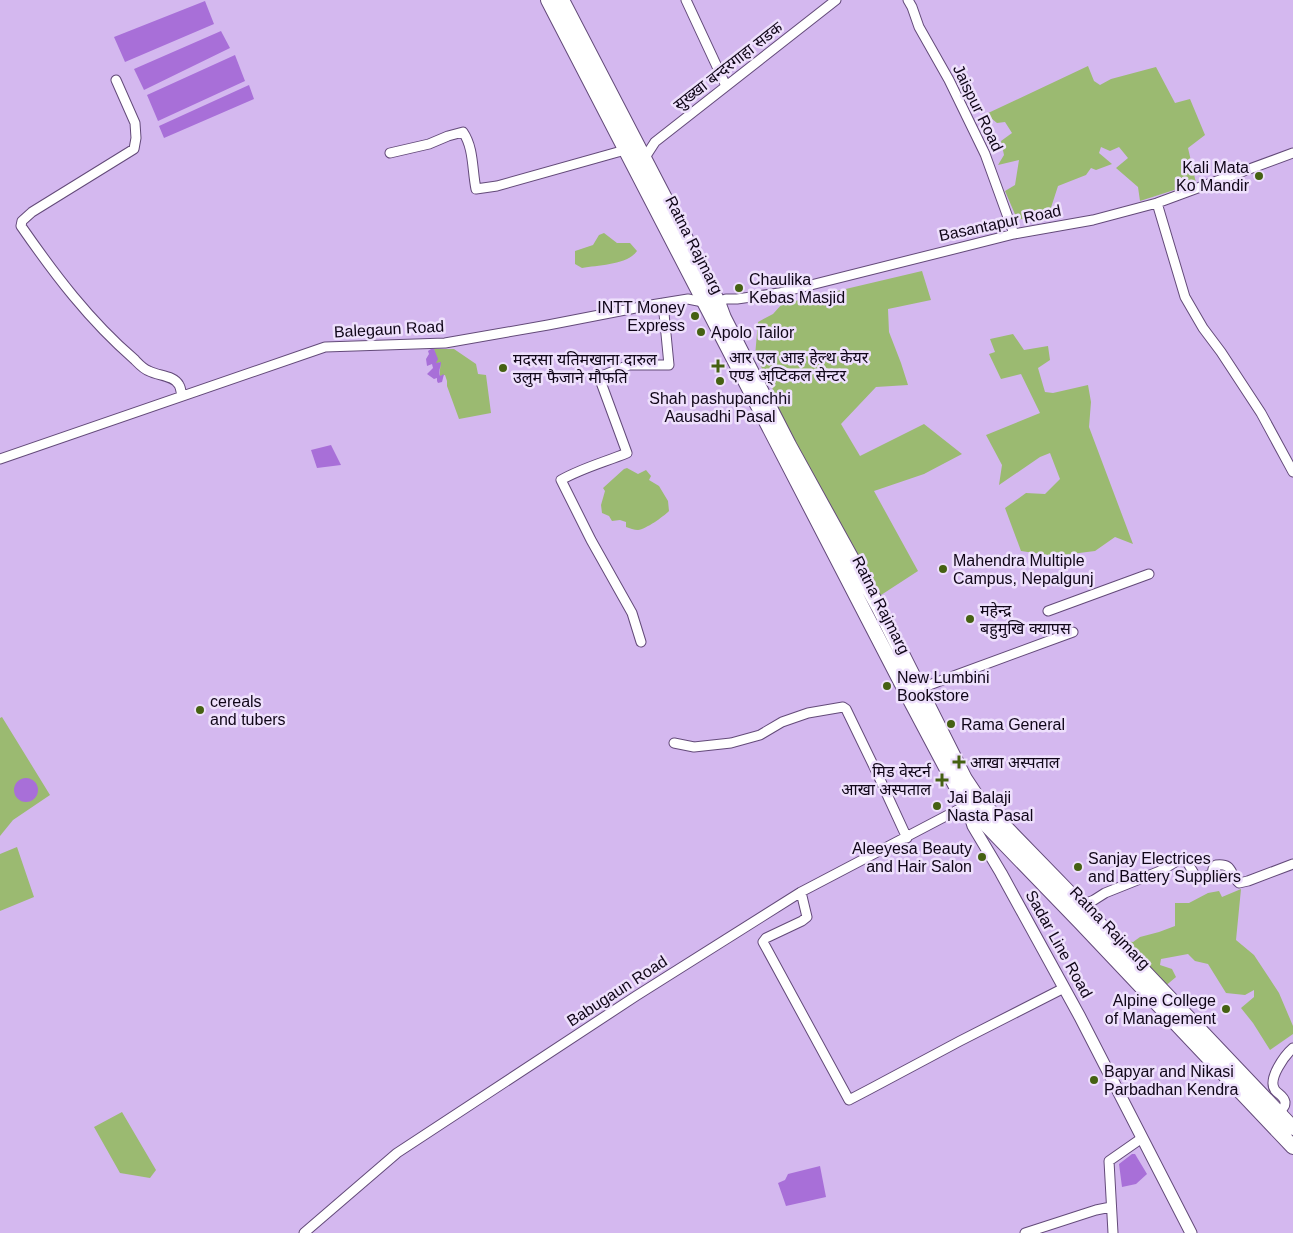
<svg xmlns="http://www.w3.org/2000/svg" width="1293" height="1233" font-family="Arial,'Noto Sans Devanagari',sans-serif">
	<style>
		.green { fill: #9bba71 }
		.water { fill: #a86fd8 }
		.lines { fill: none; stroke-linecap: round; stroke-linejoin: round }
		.minor-casing { stroke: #634a79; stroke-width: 11 }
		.major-casing { stroke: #634a79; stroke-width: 13 }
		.highway-casing { stroke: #634a79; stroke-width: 16 }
		.minor { stroke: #fff; stroke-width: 9 }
		.major { stroke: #fff; stroke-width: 11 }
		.highway { stroke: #fff; stroke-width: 14 }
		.poi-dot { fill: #456112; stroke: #eee0fc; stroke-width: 2 }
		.labels { text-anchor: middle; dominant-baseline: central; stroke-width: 5; stroke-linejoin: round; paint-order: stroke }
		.street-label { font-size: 16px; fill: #100618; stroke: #eee0fc }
		.poi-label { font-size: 16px; fill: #100618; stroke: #eee0fc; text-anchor: start }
	</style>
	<rect width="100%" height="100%" fill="#d4b8ef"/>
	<path class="green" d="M 1088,66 L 1094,81 L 1100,85 L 1111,79 L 1156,67 L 1175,103 L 1190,99 L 1205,135 L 1188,148 L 1196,183 L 1140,201 L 1138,187 L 1116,168 L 1128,158 L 1119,147 L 1110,151 L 1101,147 L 1099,153 L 1112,164 L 1096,170 L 1091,168 L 1086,175 L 1058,186 L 1047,220 L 1017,219 L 1005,191 L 1015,185 L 1019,160 L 998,165 L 1004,155 L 1001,141 L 1012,133 L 1005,122 L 997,123 L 986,114 Z
		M 604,233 L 617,243 L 630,243 L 637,251 C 627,265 599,265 582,268 L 575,264 L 575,251 L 593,245 L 599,235 Z
		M 922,271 L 931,300 L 888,309 L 889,332 L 901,363 L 908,385 L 876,387 L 841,424 L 860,456 L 924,424 L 962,454 L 924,474 L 874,491 L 918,571 L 878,597 L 776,406 L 772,386 L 755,356 L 758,322 L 773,314 L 782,304 Z
		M 1013,334 L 1024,350 L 1048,346 L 1050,360 L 1038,368 L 1045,392 L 1053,393 L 1088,385 L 1091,402 L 1089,427 L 1133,544 L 1115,537 L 1095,551 L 1055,556 L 1021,551 L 1005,508 L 1026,493 L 1045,494 L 1060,479 L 1050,453 L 1040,457 L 999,485 L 1002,465 L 986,435 L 1040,413 L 1021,374 L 1001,379 L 989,354 L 995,352 L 990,339 Z
		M 434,349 L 454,349 L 476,364 L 478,374 L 486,375 L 491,413 L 459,419 L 447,386 L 447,381 L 445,375 L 440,376 C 439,371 441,368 440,362 L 436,364 Z
		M 627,468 L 638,474 L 646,470 L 651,476 L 649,480 L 659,486 L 668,501 L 669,511 C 663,517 646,529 638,530 C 634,530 630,528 626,527 L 626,522 L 620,520 L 612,521 L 609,516 L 602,513 L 601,505 L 605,491 L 603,488 L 624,469 Z
		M 2,717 L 50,795 L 13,820 L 0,836 L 0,718 Z
		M 17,847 L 34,897 L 0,911 L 0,854 Z
		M 1241,889 L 1236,940 L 1254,955 L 1279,993 L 1293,1026 L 1293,1034 L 1270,1050 L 1253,1023 L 1241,1008 L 1254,997 L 1254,990 L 1245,995 L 1226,993 L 1208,964 L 1195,961 L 1188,954 L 1161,959 L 1160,965 L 1172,969 L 1176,977 L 1163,988 L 1120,940 L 1133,942 L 1140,937 L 1159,932 L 1175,926 L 1175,903 L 1189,903 L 1208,893 L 1219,891 L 1222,897 Z
		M 122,1112 L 156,1170 L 150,1178 L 120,1173 L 94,1127 Z"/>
	<path class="water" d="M 205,1 L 214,24 L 125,62 L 114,37 Z
		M 221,31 L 230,48 L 144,90 L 134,69 Z
		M 235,55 L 245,81 L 158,121 L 147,95 Z
		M 249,85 L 254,99 L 164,138 L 159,126 Z
		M 431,349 L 434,349 L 438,359 L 436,363 L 441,362 C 441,367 438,371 440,376 L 444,374 L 442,382 L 438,383 L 437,381 L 437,378 L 434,379 L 427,374 L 433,368 L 432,364 L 427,366 L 426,359 L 429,354 L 428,351 Z
		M 331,445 L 341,465 L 317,468 L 311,450 Z
		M14 790a12 12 0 1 1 24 0a12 12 0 1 1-24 0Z
		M 1132,1154 L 1135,1154 L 1147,1174 L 1136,1184 L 1122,1187 L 1119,1164 Z
		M 820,1166 L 826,1197 L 786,1206 L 778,1183 L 785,1180 L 788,1174 Z"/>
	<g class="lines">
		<g class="minor-casing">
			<path id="minor" d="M 686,0 L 726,86
				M 908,0 L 912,7 L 919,27 L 949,80 L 985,154 L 1014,234
				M 116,80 L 135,123 L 136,138 L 134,149 L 32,212 L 22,221 L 21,226 C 55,275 89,320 134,359 C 138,363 143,369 149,371 C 158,376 174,375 179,385 C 181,388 181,393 182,396
				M 390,153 L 429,144 L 448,136 L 463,132 C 474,148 472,170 476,189 L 497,186 L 618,152 L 625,149
				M 644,159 L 655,142 L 836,0
				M 1157,203 L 1185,297 L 1203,328 L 1221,352 L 1261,413 L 1293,472
				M 718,302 L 726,299 L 737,299 L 779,293 L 1014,234 L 1093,220 L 1157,203 L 1293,153
				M 0,459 L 325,347 L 445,343 L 548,325 L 651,305 L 688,299 L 703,302
				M 1048,611 L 1149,574
				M 641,642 L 632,613 L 591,540 L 561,480 C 582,468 605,462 627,453 L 599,377 L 629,365 L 669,365 L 663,303
				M 922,692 L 921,688 L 1073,632
				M 674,743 L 694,747 L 731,743 L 760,735 L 782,722 L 808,713 L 843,707 L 846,709 L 878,775 L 907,838
				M 801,892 L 807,917 L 802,921 L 766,938 L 763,942 L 849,1100 L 870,1089 L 960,1041 L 1064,988
				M 1085,909 L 1084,904 L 1094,900 L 1105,893 L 1160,871 L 1177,861 L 1183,859 L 1186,860 L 1196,877 L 1199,878 L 1212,874 L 1213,869 L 1216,865 C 1234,863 1229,874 1239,883 L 1248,881 L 1293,864
				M 1283,1118 C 1282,1115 1282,1112 1282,1110 C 1284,1105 1285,1108 1285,1102 C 1284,1096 1278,1094 1275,1090 C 1267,1079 1285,1055 1293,1048
				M 304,1233 L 397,1153 L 636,996 L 801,892 L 967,805
				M 1025,1233 L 1096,1210 L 1111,1207
				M 1113,1233 L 1109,1161 L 1142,1138"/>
		</g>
		<g class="major-casing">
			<path id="major" d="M 967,805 L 969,813 L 973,826 L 1001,873 L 1080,1017 L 1191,1233"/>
		</g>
		<g class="highway-casing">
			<path id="highway" d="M 548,0 L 907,694 L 960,794 L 967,805 L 1080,922 L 1293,1147
				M 562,0 L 683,233 L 718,302 L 724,318 L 789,445 L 879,608 L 965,779 L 975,794 L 985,806 L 1085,909 L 1293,1128"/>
		</g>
		<use href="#minor" class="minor"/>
		<use href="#major" class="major"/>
		<use href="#highway" class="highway"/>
	</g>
	<g class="poi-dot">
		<circle cx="1259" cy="176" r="5"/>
		<circle cx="739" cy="288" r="5"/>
		<circle cx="695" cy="316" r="5"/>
		<circle cx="701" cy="332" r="5"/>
		<path d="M715.5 358.5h5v5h5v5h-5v5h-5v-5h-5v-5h5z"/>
		<circle cx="503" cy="368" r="5"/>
		<circle cx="720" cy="381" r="5"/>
		<circle cx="943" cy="569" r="5"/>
		<circle cx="970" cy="619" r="5"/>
		<circle cx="887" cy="686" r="5"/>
		<circle cx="200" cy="710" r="5"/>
		<circle cx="951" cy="724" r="5"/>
		<path d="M956.5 754.5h5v5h5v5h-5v5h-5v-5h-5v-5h5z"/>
		<path d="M939.5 772.5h5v5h5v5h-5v5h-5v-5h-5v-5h5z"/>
		<circle cx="937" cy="806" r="5"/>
		<circle cx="982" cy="857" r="5"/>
		<circle cx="1078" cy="867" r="5"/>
		<circle cx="1226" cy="1009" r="5"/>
		<circle cx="1094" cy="1080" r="5"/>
	</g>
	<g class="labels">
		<g class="street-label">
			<text transform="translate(728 66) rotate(-38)">सुख्खा बन्दरगाहा सडक</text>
			<text transform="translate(978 108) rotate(64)">Jaispur Road</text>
			<text transform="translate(1000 223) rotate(-12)">Basantapur Road</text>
			<text transform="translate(694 245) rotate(63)">Ratna Rajmarg</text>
			<text transform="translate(389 329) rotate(-3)">Balegaun Road</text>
			<text transform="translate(881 605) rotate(63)">Ratna Rajmarg</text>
			<text transform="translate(1110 928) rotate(46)">Ratna Rajmarg</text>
			<text transform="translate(1059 944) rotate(61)">Sadar Line Road</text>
			<text transform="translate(617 991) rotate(-33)">Babugaun Road</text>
		</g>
		<g class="poi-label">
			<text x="1249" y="167" text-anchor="end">Kali Mata<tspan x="1249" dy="18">Ko Mandir</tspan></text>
			<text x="749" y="279">Chaulika<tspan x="749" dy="18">Kebas Masjid</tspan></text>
			<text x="685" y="307" text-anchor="end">INTT Money<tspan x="685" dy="18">Express</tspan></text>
			<text x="711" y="332">Apolo Tailor</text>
			<text x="729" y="357">आर एल आइ हेल्थ केयर<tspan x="729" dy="18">एण्ड अ्प्टिकल सेन्टर</tspan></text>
			<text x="513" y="359">मदरसा यतिमखाना दारुल<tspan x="513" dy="18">उलुम फैजाने माैफति</tspan></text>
			<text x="720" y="398" text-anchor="middle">Shah pashupanchhi<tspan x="720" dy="18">Aausadhi Pasal</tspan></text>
			<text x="953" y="560">Mahendra Multiple<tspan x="953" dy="18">Campus, Nepalgunj</tspan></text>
			<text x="980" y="610">महेन्द्र<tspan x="980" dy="18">बहुमुखि क्यापस</tspan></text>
			<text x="897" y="677">New Lumbini<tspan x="897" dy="18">Bookstore</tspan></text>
			<text x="210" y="701">cereals<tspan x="210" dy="18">and tubers</tspan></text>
			<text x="961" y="724">Rama General</text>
			<text x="970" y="762">आखा अस्पताल</text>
			<text x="931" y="771" text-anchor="end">मिड वेस्टर्न<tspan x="931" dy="18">आखा अस्पताल</tspan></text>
			<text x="947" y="797">Jai Balaji<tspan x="947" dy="18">Nasta Pasal</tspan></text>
			<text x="972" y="848" text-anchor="end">Aleeyesa Beauty<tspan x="972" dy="18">and Hair Salon</tspan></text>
			<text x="1088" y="858">Sanjay Electrices<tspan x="1088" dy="18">and Battery Suppliers</tspan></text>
			<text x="1216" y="1000" text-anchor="end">Alpine College<tspan x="1216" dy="18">of Management</tspan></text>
			<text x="1104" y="1071">Bapyar and Nikasi<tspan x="1104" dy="18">Parbadhan Kendra</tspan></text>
		</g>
	</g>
</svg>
